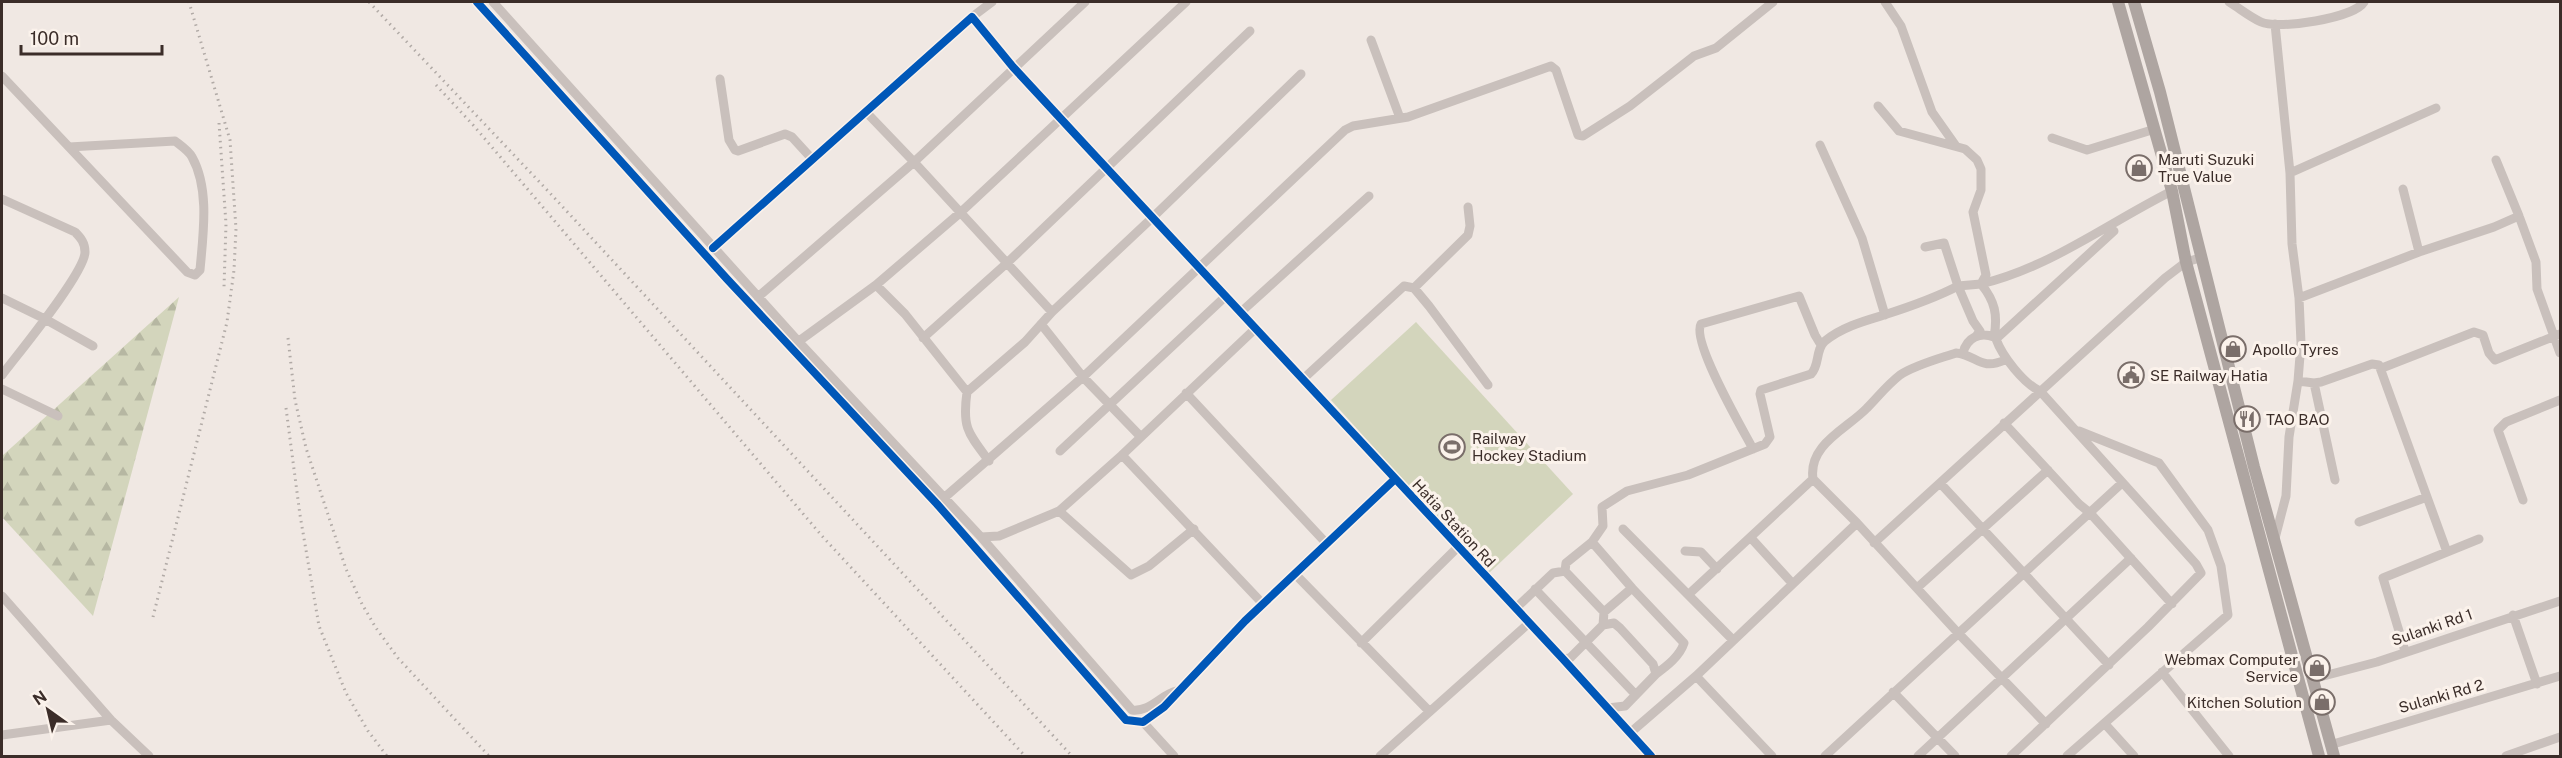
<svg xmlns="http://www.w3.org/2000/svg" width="2562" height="758" font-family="'Public Sans',sans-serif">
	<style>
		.forest { fill: url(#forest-firs) }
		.garden { fill: #d3d5bc }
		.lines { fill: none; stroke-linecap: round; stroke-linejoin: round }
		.minor { stroke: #c9c0bc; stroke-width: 9 }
		.major { stroke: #aea5a1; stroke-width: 12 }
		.rail { stroke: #b1aaa6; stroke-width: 3; stroke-dasharray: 1.5 4.5; stroke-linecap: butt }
		.cycleway-casing { stroke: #fbf2eb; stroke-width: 11 }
		.cycleway { stroke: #0057b8; stroke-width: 8 }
		.labels { text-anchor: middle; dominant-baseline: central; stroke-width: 6; stroke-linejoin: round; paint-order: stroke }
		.poi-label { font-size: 15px; fill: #3b2d29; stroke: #fbf2eb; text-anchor: start }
		.street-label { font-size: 15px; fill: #3b2d29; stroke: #fbf2eb }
	</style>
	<defs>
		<pattern id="forest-firs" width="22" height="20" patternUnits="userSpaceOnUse" patternTransform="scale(1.5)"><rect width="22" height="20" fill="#d3d5bc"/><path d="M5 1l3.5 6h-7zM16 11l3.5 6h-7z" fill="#b6b7a2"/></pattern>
	</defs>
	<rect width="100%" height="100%" fill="#f0e8e3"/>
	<path class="forest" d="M 179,297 L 93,616 L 2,517 L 2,456 Z"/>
	<path class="garden" d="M 1416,322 L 1573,494 L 1488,574 L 1331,400 Z"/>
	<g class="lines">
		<path class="minor" d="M 477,2 L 727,279 L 937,504 L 1126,720 L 1143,722 L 1164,707 L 1245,621 L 1395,479
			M 493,2 L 798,341 L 981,537 L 1132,710 C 1151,712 1160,695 1177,691
			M 1885,2 L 1901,26 L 1932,112 L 1956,146
			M 2229,2 C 2239,8 2250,17 2261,22 C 2279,30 2354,18 2364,2
			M 972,17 L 992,2
			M 1371,40 L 1400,118
			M 2,76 L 187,272 L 195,275 L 200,270 C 203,235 210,189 192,157 C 189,151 180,145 175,141 L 69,147
			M 720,79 L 729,140 L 735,150 L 738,151 L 785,134 L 792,137 L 813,160
			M 1878,106 L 1899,131 L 1965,149 L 1977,160 L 1981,169 L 1981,190 L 1973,212 L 1986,275 L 1981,284 L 1958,286 L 1973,321 L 1980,331 L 1977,335
			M 2052,138 L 2087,150 L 2155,129
			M 1820,145 L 1862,238 L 1885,315
			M 2290,173 L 2436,108
			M 2403,189 L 2419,252
			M 2,199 L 75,232 C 81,238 85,243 85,252 C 85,273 17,355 2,375
			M 2519,216 L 2536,262 L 2537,289 L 2560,353
			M 713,248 L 972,17 L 1013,67 L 1086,146 L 1563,659 L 1651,756
			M 876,285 L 961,212 L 1186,2
			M 1414,288 L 1468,235 L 1470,226 L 1468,207
			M 758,297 L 914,162 L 866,112
			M 2,298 L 45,319 L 93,346
			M 2299,298 L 2419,252 L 2494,227 L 2519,216 L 2496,160
			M 1052,312 L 1152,218 L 1301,74
			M 1241,312 L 1369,196
			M 1041,324 L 1083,377 L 1140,436
			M 1256,328 L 1122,455 L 1263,604
			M 923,338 L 1007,263 L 1250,31
			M 795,344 L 876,285 L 905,314 L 967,392 L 1025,342 L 1052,312 L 914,162 L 1085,2
			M 1963,353 C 1967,337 1980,332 1994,337 C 1998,315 1995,301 1981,284 C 2051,267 2108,223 2172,191
			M 2382,368 L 2474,332 L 2483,335 L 2489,353 L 2495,360 L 2560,334
			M 1303,379 L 1404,286 L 1414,288 L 1429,306 L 1488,385
			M 2298,381 L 2314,383 L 2321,382 L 2372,364 L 2379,365 L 2447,552
			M 2314,383 L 2335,480
			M 2,389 L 58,416
			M 967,392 C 962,428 968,433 989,461
			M 1186,393 L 1327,544
			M 2004,423 L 2079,504 L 2090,513 L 2172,604
			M 1753,449 C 1743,430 1691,341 1701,324 L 1799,296 L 1815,335 L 1821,345
			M 1060,451 L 1226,296
			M 1940,483 L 2109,665
			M 2523,500 L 2498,430 L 2506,422 L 2560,400
			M 937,504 L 1083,377 L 1345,130 L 1353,126 L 1408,117 L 1551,66 L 1556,70 L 1578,135 L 1583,136 L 1630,106 L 1694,56 L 1716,48 L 1773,2
			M 1059,511 L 1131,575 L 1149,566 L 1194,529
			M 2359,522 L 2427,497
			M 1857,523 L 1813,479 C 1808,444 1847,429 1867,408 C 1878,397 1887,385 1900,375 C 1915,365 1938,359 1956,353 C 1977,355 1980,371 2005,360
			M 1623,529 L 1733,640
			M 981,537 L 999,536 L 1059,511 L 1122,455
			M 1751,538 L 1792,583
			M 1592,542 L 1603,526 L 1602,507 L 1627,491 L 1688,475 L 1765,444 L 1770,437 L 1760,394 L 1761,390 L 1811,374 C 1820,365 1815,350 1825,341 C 1842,327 1864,321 1884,315 C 1909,307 1935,298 1958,286 L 1944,243 L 1925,247
			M 2274,542 L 2286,496 L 2289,437 L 2298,381 L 2301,343 L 2299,298 L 2292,244 L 2290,173 L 2275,24
			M 1874,543 L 2165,278 L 2186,262 L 2200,258
			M 1685,551 L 1701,552 L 1717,569
			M 1565,571 L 1566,563 L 1592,542 L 1632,588 L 1604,612
			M 1295,574 L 1429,711
			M 1632,588 L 1684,643 C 1680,656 1667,666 1656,674
			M 1917,588 L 2048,470
			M 1535,589 L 1636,695
			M 1689,594 L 1813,479
			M 2,596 L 111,720 L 149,756
			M 1516,608 L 1553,573 L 1565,571 L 1604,612 L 1603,625 L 1570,658 L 1563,659
			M 2513,615 L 2537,684
			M 1603,625 L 1614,623 L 1620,628 L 1653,664 L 1656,674 L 1625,706 L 1608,708
			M 1361,643 L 1458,547
			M 2405,651 L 2383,578 L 2479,539
			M 2162,672 L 2229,756
			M 1696,676 L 1772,756
			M 2312,679 L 2377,662 L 2560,601
			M 1893,692 L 1955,756
			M 1143,722 L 1174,756
			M 2105,724 L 2134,756
			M 1630,733 L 1696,676 L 1857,523 L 1958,633 L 2046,724
			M 2,735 L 111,720
			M 2330,745 L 2560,676
			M 1380,756 L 1529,623
			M 1825,756 L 2122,483
			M 1918,756 L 2131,558
			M 2011,756 L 2148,627 L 2201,573 L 2196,564 L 2040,391 C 2024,384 2002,356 1996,339 L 2114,231
			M 2067,756 L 2228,615 L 2221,566 L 2208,530 L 2159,463 L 2079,431
			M 2506,756 L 2560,737"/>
		<path class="major" d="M 2118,2 L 2172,191 L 2186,262 L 2319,756
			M 2134,2 L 2160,92 L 2254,467 L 2334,756"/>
		<path class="rail" d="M 369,2 L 548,191 L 1072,756
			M 436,85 L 474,126 L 822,536 L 1025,756
			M 219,123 L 226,224 L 224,287
			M 288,338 L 295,400 L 306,448 L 346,569 L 362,604 L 376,628 L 398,658 L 489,756
			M 286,408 L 300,515 L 319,626 L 346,693 L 368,731 L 387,756
			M 153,617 L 227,322 L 234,270 L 236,229 L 230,140 L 189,2"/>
		<g class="cycleway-casing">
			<path id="cycleway" d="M 477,2 L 727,279 L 937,504 L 1126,720 L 1143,722 L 1164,707 L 1245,621 L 1395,479
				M 713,248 L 972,17 L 1013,67 L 1086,146 L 1563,659 L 1651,756"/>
		</g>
		<use href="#cycleway" class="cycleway"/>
	</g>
	<defs>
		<g id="shop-ring" transform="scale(1.35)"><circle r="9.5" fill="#fbf2eb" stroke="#7a6e6a" stroke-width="1.5"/><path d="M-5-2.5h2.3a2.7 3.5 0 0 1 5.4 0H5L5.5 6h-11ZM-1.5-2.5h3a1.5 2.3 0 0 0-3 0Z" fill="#7a6e6a"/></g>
		<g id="civic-ring" transform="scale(1.35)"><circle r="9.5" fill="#fbf2eb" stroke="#7a6e6a" stroke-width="1.5"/><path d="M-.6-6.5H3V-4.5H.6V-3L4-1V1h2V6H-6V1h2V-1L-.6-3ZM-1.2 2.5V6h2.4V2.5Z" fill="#7a6e6a"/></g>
		<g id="restaurant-ring" transform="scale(1.35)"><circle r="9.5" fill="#fbf2eb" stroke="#7a6e6a" stroke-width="1.5"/><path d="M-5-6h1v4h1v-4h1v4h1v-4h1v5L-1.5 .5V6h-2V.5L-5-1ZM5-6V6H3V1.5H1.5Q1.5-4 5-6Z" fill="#7a6e6a"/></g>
		<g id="stadium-ring" transform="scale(1.35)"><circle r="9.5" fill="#fbf2eb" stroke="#7a6e6a" stroke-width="1.5"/><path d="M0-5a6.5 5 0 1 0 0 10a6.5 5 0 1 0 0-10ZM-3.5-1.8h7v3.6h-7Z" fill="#7a6e6a"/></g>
	</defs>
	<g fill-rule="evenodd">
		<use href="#shop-ring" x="2139" y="168"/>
		<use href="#shop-ring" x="2233" y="349"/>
		<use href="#civic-ring" x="2131" y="375"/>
		<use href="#restaurant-ring" x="2247" y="419"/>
		<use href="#stadium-ring" x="1452" y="447"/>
		<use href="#shop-ring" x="2317" y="668"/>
		<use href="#shop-ring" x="2322" y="702"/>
	</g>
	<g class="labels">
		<g class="poi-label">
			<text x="2158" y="159">Maruti Suzuki<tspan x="2158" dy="17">True Value</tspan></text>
			<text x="2252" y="349">Apollo Tyres</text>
			<text x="2150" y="375">SE Railway Hatia</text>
			<text x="2266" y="419">TAO BAO</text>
			<text x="1472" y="438">Railway<tspan x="1472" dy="17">Hockey Stadium</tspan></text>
			<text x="2298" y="659" text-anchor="end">Webmax Computer<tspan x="2298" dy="17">Service</tspan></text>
			<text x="2302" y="702" text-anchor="end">Kitchen Solution</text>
		</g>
		<g class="street-label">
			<text transform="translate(1454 523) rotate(47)">Hatia Station Rd</text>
			<text transform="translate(2432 627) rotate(-19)">Sulanki Rd 1</text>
			<text transform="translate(2441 696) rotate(-16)">Sulanki Rd 2</text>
		</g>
	</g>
	<rect width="2562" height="758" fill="none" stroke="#3b2d29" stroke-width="6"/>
	<g transform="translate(48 710) rotate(326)" stroke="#fbf2eb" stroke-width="4.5" paint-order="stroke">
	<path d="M0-4.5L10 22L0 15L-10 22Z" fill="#3b2d29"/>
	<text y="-9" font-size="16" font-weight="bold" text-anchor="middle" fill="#3b2d29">N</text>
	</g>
	<path d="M21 45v9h141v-9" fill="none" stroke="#3b2d29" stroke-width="3"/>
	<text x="30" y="45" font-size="18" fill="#3b2d29" stroke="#fbf2eb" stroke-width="4.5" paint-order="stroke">100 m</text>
</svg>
